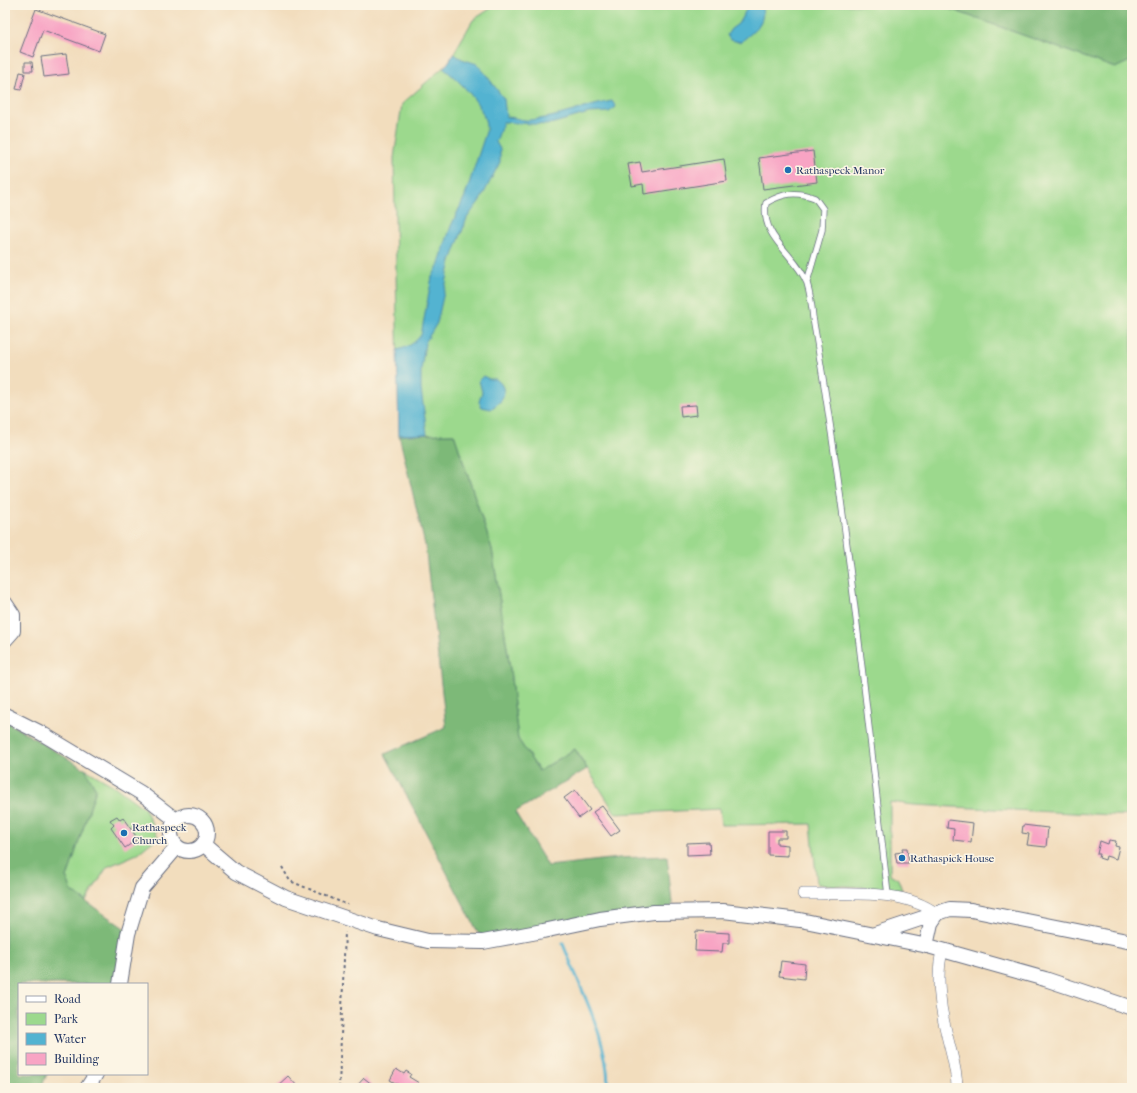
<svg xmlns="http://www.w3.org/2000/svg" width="1137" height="1093" font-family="'IM FELL French Canon',serif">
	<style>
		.green { fill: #9cd98d; stroke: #5c8476 }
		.forest { fill: #7db978; stroke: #4c746b }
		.water { fill: #52b3d1; stroke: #367198 }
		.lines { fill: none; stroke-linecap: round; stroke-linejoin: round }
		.stream { stroke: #52b3d1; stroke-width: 3 }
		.building { fill: #f8a4c4 }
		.service-casing { stroke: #666c7f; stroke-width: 7 }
		.minor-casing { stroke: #666c7f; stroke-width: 12 }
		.tertiary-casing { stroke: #666c7f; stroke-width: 16 }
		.path { stroke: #666c7f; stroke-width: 2; stroke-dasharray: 3 3; stroke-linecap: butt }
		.service { stroke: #fff; stroke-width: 5.5 }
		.minor { stroke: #fff; stroke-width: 11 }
		.tertiary { stroke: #fff; stroke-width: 14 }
		.poi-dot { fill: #1f6fb2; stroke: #fcf5e5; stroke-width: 1.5 }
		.labels { text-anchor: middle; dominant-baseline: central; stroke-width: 3; stroke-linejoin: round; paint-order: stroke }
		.poi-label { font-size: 11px; fill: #1b2f5e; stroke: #fcf5e5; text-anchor: start }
	</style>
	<rect width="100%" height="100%" fill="#fcf5e5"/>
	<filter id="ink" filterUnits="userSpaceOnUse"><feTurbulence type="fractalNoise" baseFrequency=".025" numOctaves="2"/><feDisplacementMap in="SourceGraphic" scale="8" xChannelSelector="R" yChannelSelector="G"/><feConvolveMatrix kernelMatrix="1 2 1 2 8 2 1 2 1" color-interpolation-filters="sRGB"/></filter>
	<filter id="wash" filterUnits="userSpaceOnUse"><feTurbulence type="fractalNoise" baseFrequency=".012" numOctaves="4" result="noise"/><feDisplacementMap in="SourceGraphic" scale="16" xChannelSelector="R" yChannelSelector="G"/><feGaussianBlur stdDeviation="0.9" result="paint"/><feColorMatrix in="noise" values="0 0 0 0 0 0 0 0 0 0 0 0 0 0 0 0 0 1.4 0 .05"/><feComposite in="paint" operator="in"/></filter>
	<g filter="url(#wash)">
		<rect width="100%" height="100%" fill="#f2ddbd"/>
		<path class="green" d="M 496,5 L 939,5 L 1115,68 L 1132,60 L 1132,816 L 914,805 L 890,802 L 890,874 L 898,879 L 902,890 L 817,884 L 811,824 L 721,825 L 719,809 L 616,814 L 575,749 L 539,771 L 518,739 L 509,661 L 492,549 L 454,434 L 399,435 L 394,158 L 402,104 L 448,63 L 473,20 Z
			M 85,769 L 114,786 L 145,809 L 158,837 L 137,854 L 107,867 L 86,901 L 72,892 L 67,878 L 96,789 Z"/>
		<path class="forest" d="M 939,5 L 1132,5 L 1132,60 L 1115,68 Z
			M 454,434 L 492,549 L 509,661 L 518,739 L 539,771 L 575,749 L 587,769 L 515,812 L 548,866 L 619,858 L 667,856 L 673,911 L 483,942 L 385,754 L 446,727 L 425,545 L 399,435 Z
			M 5,721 L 85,769 L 96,789 L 67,878 L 72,892 L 127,930 L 117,984 L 19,984 L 19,1074 L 47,1074 L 41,1088 L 5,1088 Z"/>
		<path class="water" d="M 749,5 L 761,5 C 768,23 752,32 741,42 L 730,40 L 727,35 L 731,29 L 738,24 Z
			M 454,54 L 462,59 L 477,64 L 484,72 L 504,99 L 506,117 C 515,117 522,121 530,120 C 558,118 584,106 612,101 L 616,107 L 609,112 L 589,113 L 547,125 L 503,122 L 496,142 L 500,149 L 500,162 L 481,199 L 467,218 L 451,261 L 437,323 L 425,343 L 421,370 L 421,389 L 427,434 L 399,435 L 397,350 C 408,347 414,344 421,335 L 432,277 L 438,266 L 451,226 L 465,196 L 486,132 C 489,109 460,81 443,68 L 448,63 Z
			M 483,376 L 489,379 L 496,379 C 504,385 506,392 501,401 L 491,409 L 482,407 L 479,402 L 482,392 L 479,380 Z"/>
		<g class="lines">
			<path class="stream" d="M 563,944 C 580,988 609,1041 608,1088"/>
		</g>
		<g id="blocks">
			<path class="building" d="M 36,9 L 105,34 L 99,51 L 43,30 L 33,57 L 20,52 Z
				M 66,54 L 69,74 L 44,77 L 41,57 Z
				M 25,62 L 32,62 L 33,71 L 25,71 Z
				M 20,72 L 25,73 L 21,90 L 16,89 Z
				M 813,151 L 817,182 L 763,189 L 759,158 Z
				M 724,159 L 727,181 L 644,194 L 643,184 L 632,186 L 628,164 L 640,162 L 642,172 Z
				M 696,405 L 697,415 L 681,417 L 680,406 Z
				M 575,790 L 590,810 L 579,818 L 564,798 Z
				M 602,806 L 620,830 L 611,836 L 593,812 Z
				M 117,816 L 120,820 L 123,818 L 138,839 L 125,848 L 111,828 L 114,825 L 110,820 Z
				M 948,820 L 973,823 L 971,842 L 953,840 L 954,829 L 947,828 Z
				M 1023,825 L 1048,828 L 1046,847 L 1027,845 L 1029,834 L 1022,833 Z
				M 768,831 L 786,831 L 786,838 L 777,838 L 777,844 L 788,845 L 788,856 L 768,855 Z
				M 1109,840 L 1116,841 L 1115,846 L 1119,847 L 1116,859 L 1106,856 L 1105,860 L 1099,858 L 1100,854 L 1097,854 L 1100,841 L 1108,844 Z
				M 709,842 L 710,854 L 687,855 L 687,843 Z
				M 902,848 L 907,848 L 909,863 L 897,863 L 895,853 L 903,852 Z
				M 696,931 L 729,933 L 729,943 L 723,943 L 722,952 L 695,951 Z
				M 781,961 L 805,964 L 804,979 L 779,976 Z
				M 396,1069 L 404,1074 L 406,1071 L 411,1074 L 409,1077 L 419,1083 L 415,1088 L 398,1088 L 399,1085 L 390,1080 Z
				M 288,1076 L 299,1088 L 275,1088 Z
				M 364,1078 L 373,1085 L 370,1088 L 355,1088 Z"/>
		</g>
	</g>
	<g filter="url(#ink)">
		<use href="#blocks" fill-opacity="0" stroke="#666c7f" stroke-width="1"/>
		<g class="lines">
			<g class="service-casing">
				<path id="service" d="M 807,282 L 822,230 L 823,209 L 815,198 C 796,191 783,193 766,203 C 760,238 796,254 807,283 C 810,293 812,307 813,318 C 846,509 866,703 888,895"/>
			</g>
			<g class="minor-casing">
				<path id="minor" d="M 803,894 C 845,895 902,887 937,914
					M 942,952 C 936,974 940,1008 946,1031 C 950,1050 957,1068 957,1088"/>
			</g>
			<g class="tertiary-casing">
				<path id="tertiary" d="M 5,603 L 13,615 L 13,631 L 5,640
					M 5,715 L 41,733 L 141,793 L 176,820
					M171 833a18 18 0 1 1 36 0a18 18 0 1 1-36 0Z
					M 203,844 L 236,872 L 286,898 L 378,929 L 428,941 L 483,942 L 543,931 L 600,919 L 654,912 L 723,911 L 800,920 L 928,946 L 1045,979 L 1132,1008
					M 875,934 L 950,909 L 971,910 L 1132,942
					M 926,946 L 931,923 L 937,914
					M 120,984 L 128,934 L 142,888 L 177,847
					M 87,1088 L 96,1074"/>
			</g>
			<path class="path" d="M 282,867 L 290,881 L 348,905
				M 339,1088 L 345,932"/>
			<use href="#service" class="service"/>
			<use href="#minor" class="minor"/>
			<use href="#tertiary" class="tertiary"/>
		</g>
	</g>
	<g class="poi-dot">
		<circle cx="788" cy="170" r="4"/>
		<circle cx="124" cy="833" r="4"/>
		<circle cx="902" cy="858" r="4"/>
	</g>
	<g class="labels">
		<g class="poi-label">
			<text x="796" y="170">Rathaspeck Manor</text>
			<text x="132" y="827">Rathaspeck<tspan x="132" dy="13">Church</tspan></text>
			<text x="910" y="858">Rathaspick House</text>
		</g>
	</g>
	<rect width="1137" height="1093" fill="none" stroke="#fcf5e5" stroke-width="20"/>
	<rect x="18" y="983" width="130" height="92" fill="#fcf5e5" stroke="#a2a6af"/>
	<rect x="26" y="996" width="20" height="6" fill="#ffffff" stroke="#a2a6af"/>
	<text x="54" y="1003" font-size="12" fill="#1b2f5e">Road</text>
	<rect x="26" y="1013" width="20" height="12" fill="#9cd98d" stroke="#a2a6af"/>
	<text x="54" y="1023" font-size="12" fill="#1b2f5e">Park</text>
	<rect x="26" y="1033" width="20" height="12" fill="#52b3d1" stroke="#a2a6af"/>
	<text x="54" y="1043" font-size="12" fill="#1b2f5e">Water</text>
	<rect x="26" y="1053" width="20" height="12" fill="#f8a4c4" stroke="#a2a6af"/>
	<text x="54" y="1063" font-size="12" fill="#1b2f5e">Building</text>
</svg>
